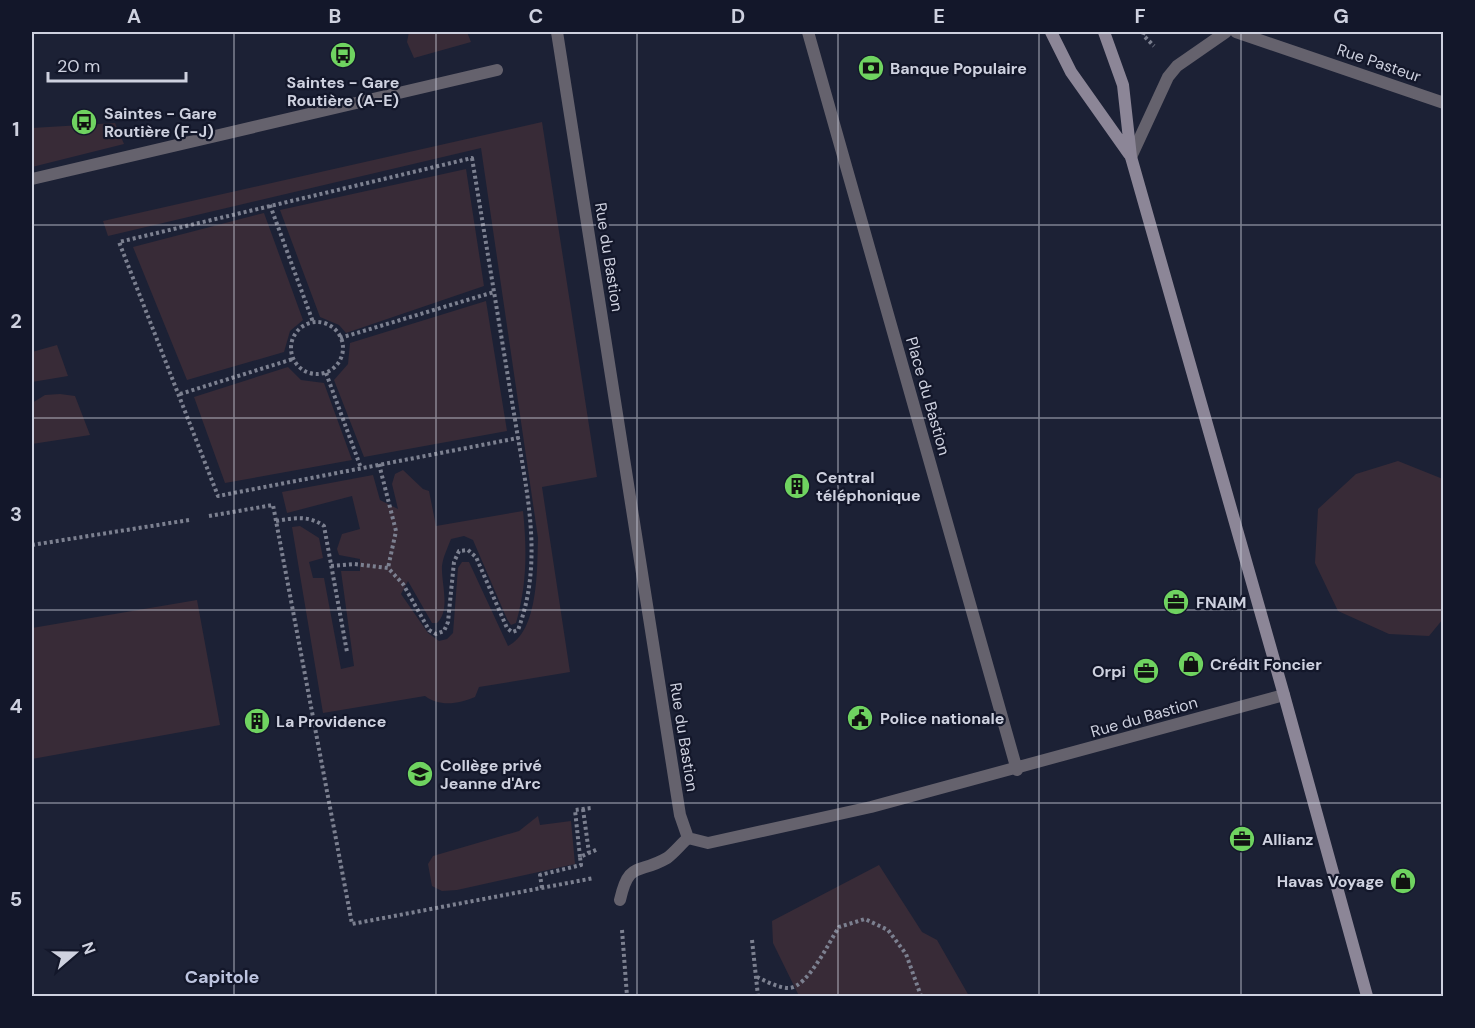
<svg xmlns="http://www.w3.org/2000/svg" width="1475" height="1028" font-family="'DM Sans',sans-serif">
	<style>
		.green { fill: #382b37 }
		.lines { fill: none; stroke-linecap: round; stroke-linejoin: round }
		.path { stroke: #7c8090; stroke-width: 4; stroke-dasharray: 3 3; stroke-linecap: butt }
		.service { stroke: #65626d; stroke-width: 12 }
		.minor { stroke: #65626d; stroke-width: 12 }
		.secondary { stroke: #8c8697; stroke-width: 12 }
		.grid { fill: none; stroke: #ced1df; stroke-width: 1.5; stroke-opacity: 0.55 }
		.labels { text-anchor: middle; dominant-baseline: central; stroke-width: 4.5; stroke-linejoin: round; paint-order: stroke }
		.street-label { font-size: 16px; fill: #ced1df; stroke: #13172a }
		.poi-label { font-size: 16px; font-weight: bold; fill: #ced1df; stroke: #13172a; text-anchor: start }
		.neighbourhood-label { font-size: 18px; font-weight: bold; fill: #bdc4df; stroke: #13172a }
		.neatline { fill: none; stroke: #ced1df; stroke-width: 2 }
		.grid-label { font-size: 20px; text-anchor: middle; font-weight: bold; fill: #ced1df }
	</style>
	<rect width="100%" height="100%" fill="#1c2135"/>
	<path class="green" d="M 409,32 L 467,32 L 471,42 L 414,58 L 407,42 Z
		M 542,122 L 597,477 L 542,487 L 570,672 L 479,687 L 475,697 C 459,704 439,707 425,696 L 323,713 L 292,527 L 300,526 L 319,538 L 323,558 L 309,562 L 313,578 L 324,578 L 341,669 L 354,666 L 341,571 L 360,571 L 360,559 L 339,555 L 337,549 L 342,534 L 360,529 L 352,496 L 287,513 L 282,492 L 373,475 L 380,500 L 398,509 L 392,484 L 395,474 L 403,470 L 423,489 L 429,491 L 436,526 L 523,511 C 527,549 527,585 516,623 L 511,625 L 507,619 L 473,540 L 464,536 L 451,539 C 448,547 443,557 442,566 C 441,583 451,610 437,623 L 432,623 L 408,581 L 401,594 L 428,633 L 439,641 L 447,639 L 453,633 L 458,568 L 462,562 L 469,562 L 508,646 C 539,631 537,567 538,538 L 481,148 L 108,236 L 103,221 Z
		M 115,123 L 124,144 L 32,167 L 32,128 Z
		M 466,169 L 484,286 L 346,333 L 339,325 L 320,317 L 280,210 Z
		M 264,213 L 303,320 L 290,331 L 284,352 L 187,380 L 133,247 Z
		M 486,301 L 507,431 L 364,457 L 334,380 L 348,364 L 350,343 Z
		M 57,345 L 68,376 L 32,382 L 32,352 Z
		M 288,367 L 301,380 L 324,383 L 352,460 L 225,483 L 194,397 Z
		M 60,394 L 75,396 L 90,435 L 32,444 L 32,403 L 45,395 Z
		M 1398,461 L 1443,479 L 1443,619 L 1429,636 L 1389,634 L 1338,611 L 1315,563 L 1318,509 L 1356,474 Z
		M 197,600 L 220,725 L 32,759 L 32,628 Z
		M 538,816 L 540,825 L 571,821 L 575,864 L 457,890 L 442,891 L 432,886 L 428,864 L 433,856 L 519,831 Z
		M 879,865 L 922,932 L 937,940 L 969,996 L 799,996 L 773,943 L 772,921 Z"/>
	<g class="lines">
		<path class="path" d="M 1144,32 L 1143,35 L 1154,46
			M 472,158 L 518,438 L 218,496 L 119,242 Z
			M 270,205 L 313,322
			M291 348a26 26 0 1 1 52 0a26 26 0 1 1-52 0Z
			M 340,338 L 494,292
			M 326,373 L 361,468
			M 180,394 L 293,359
			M 379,464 L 396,531 L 388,568
			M 209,516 L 273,505 L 352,924 L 594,878
			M 276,521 C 294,518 309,515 324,526 L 347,652
			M 32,545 L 189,520
			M 331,566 L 354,564 L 388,568 L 403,584 L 429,630 L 436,634 L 444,631 L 448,622 L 454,562 L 459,551 L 468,550 L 476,557 L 507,628 L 512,632 L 518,630 C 542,566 529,502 518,438
			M 583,809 L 589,853
			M 580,857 L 575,810 L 591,808
			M 542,888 L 540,875 L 581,865 L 580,857 L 598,849
			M 622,930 L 627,996
			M 752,940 L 758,996
			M 757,977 C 766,981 778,988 789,988 C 808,987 829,942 839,927 L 865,919 L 888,930 L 906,954 L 921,996"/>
		<path class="service" d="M 32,179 L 497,70
			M 620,900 C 629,860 638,875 667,858 C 674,853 681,844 688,838"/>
		<path class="minor" d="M 557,32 L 680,815 L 688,838 L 708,843 L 871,807 L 1284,695
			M 808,32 L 1017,770
			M 1236,32 L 1444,103
			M 1131,157 L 1168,77 L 1177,66 L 1226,32"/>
		<path class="secondary" d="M 1051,32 L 1071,72 L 1129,154
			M 1104,32 L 1123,85 L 1131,157 L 1284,695 L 1367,996"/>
	</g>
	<path class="grid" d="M 234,32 L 234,996M 436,32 L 436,996M 637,32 L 637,996M 838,32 L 838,996M 1039,32 L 1039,996M 1241,32 L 1241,996M 32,225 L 1444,225M 32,418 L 1444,418M 32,610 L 1444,610M 32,803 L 1444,803"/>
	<defs>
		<g id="bus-disc" transform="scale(1.35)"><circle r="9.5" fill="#6fd360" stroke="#13172a"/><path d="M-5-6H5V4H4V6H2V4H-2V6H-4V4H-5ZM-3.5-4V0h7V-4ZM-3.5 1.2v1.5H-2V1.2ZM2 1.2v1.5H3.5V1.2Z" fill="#111"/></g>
		<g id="bank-disc" transform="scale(1.35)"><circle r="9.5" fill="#6fd360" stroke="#13172a"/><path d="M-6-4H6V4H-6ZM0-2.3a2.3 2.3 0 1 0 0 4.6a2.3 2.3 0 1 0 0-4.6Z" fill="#111"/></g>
		<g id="building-disc" transform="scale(1.35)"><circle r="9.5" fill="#6fd360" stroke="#13172a"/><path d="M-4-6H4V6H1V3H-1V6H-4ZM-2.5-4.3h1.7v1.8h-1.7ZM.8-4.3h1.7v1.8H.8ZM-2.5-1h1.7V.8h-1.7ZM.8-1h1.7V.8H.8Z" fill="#111"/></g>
		<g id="office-disc" transform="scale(1.35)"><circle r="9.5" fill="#6fd360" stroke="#13172a"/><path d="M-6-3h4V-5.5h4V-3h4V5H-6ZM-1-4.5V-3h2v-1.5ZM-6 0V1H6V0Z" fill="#111"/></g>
		<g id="shop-disc" transform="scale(1.35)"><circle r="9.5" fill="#6fd360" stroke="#13172a"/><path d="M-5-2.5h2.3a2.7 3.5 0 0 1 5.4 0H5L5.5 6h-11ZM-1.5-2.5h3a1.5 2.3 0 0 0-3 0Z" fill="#111"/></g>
		<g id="civic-disc" transform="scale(1.35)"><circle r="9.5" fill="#6fd360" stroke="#13172a"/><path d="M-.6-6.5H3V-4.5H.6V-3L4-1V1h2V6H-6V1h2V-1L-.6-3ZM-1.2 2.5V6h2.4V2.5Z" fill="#111"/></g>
		<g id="school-disc" transform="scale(1.35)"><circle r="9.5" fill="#6fd360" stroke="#13172a"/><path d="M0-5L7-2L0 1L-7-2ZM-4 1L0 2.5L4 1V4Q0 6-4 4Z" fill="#111"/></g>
	</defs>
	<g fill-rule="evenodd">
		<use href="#bus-disc" x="343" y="55"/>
		<use href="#bank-disc" x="871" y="68"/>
		<use href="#bus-disc" x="84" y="122"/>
		<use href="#building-disc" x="797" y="486"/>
		<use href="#office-disc" x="1176" y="602"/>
		<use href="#shop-disc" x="1191" y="664"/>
		<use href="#office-disc" x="1146" y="671"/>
		<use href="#civic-disc" x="860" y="718"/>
		<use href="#building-disc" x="257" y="721"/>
		<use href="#school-disc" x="420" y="774"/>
		<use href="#office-disc" x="1242" y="839"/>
		<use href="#shop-disc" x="1403" y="881"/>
	</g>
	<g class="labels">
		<g class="street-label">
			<text transform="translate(1379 63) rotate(19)">Rue Pasteur</text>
			<text transform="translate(609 257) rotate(81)">Rue du Bastion</text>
			<text transform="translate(928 396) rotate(74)">Place du Bastion</text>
			<text transform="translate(1144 717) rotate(-16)">Rue du Bastion</text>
			<text transform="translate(684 737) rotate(81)">Rue du Bastion</text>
		</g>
		<g class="poi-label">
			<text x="890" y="68">Banque Populaire</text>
			<text x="343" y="82" text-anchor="middle">Saintes - Gare<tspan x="343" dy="18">Routière (A-E)</tspan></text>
			<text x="104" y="113">Saintes - Gare<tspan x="104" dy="18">Routière (F-J)</tspan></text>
			<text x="816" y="477">Central<tspan x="816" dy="18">téléphonique</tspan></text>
			<text x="1196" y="602">FNAIM</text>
			<text x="1210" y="664">Crédit Foncier</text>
			<text x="1126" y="671" text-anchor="end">Orpi</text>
			<text x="880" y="718">Police nationale</text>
			<text x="276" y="721">La Providence</text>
			<text x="440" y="765">Collège privé<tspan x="440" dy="18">Jeanne d'Arc</tspan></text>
			<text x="1262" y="839">Allianz</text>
			<text x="1384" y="881" text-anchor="end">Havas Voyage</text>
		</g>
		<g class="neighbourhood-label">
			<text x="222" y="977">Capitole</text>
		</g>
	</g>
	<rect width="1475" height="1028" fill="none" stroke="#13172a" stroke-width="66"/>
	<g transform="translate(75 953) rotate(70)" stroke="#13172a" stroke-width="4.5" paint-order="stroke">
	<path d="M0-4.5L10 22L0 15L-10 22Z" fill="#ced1df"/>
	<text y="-9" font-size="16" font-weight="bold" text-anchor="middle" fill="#ced1df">N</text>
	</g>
	<path d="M48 72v9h138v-9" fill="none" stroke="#ced1df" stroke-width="3"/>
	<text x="57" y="72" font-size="18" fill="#ced1df" stroke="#13172a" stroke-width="4.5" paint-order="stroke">20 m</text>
	<rect x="33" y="33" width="1409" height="962" class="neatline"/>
	<g class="grid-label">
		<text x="134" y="23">A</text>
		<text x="335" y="23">B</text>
		<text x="536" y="23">C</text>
		<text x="738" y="23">D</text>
		<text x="939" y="23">E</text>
		<text x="1140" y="23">F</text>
		<text x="1341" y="23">G</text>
		<text x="16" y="136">1</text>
		<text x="16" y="328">2</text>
		<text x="16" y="521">3</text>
		<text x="16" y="713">4</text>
		<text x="16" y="906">5</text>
	</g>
</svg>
